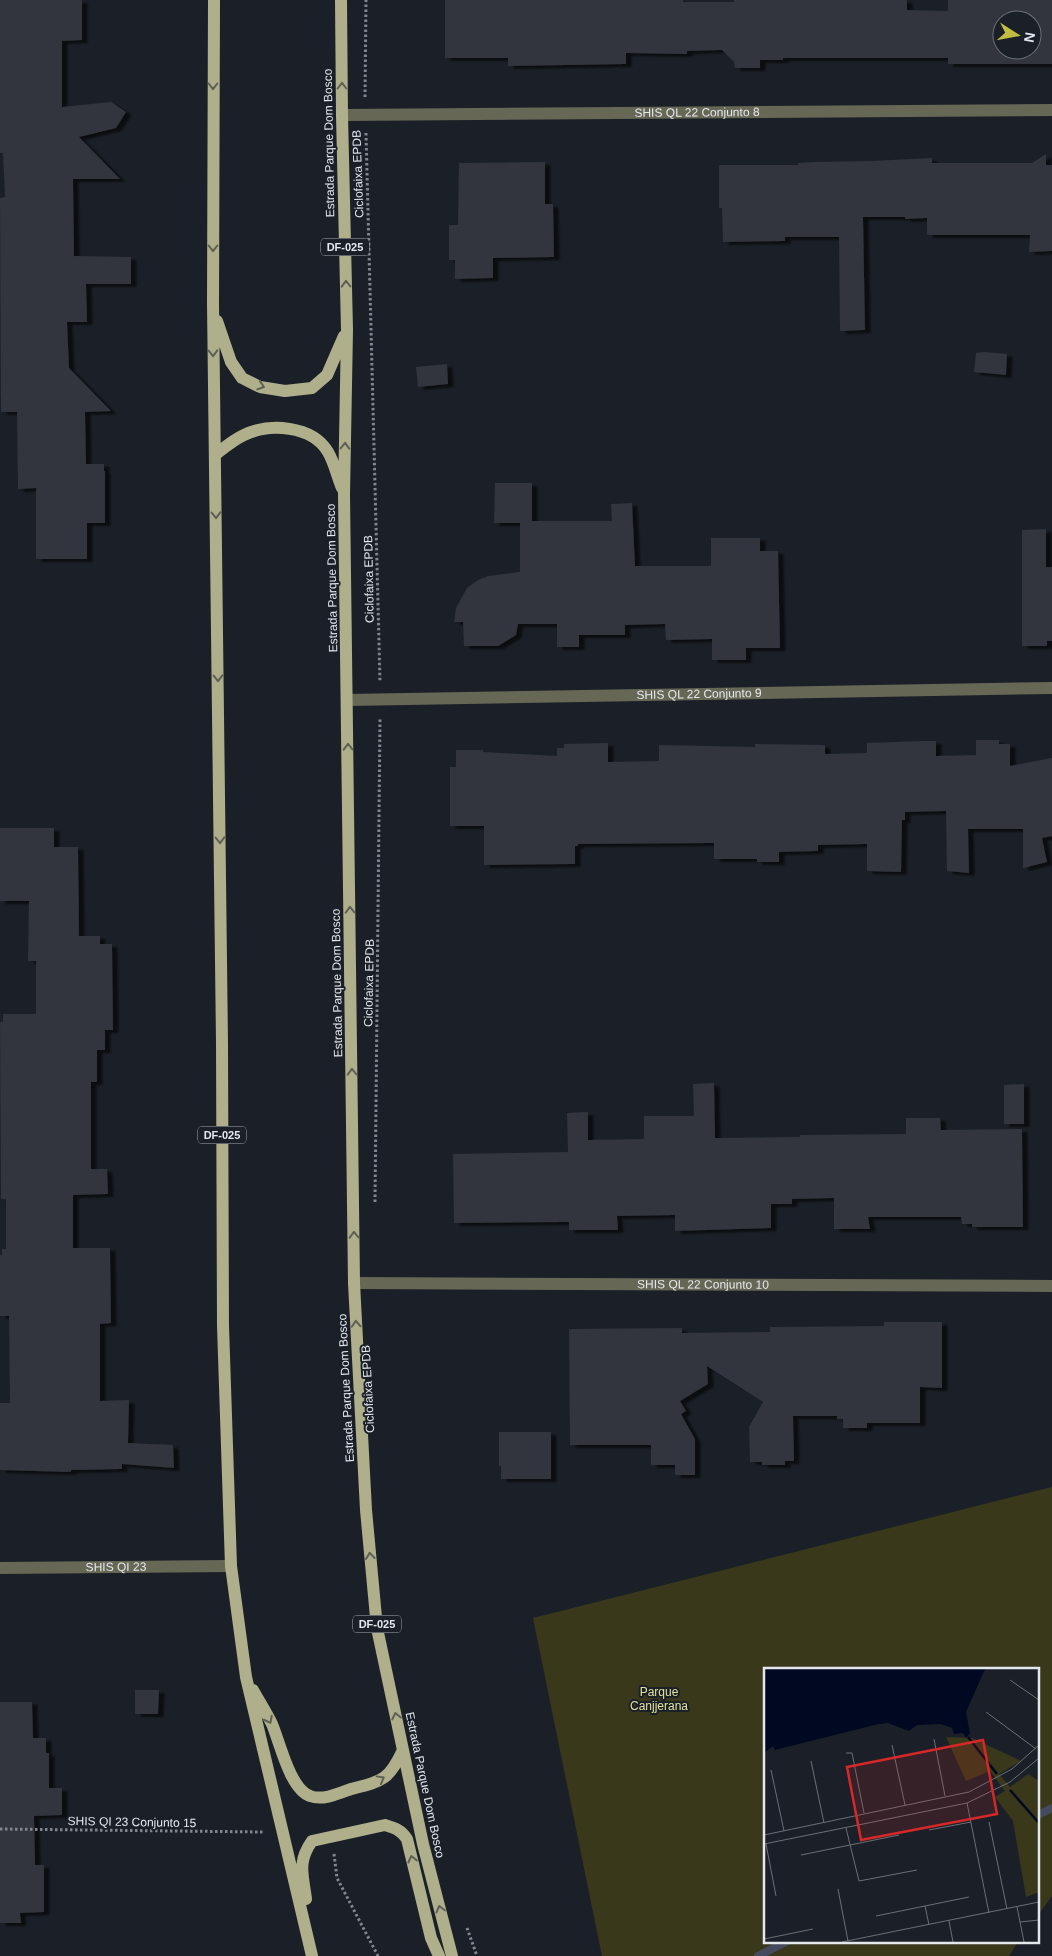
<svg xmlns="http://www.w3.org/2000/svg" width="1052" height="1956" font-family="Helvetica,sans-serif">
	<style>
		.green { fill: #39381b }
		.lines { fill: none; stroke-linecap: round; stroke-linejoin: round }
		.stream { stroke: #454b5f; stroke-width: 8 }
		.building { fill: #30353d; fill-rule: evenodd; filter: url(#shadow) }
		.path { stroke: #82868d; stroke-width: 3; stroke-dasharray: 2.5 2.5; stroke-linecap: butt }
		.minor { stroke: #676756; stroke-width: 12 }
		.major { stroke: #afaf8c; stroke-width: 12 }
		.oneway { stroke: #5e6055 }
		.labels { text-anchor: middle; dominant-baseline: central; stroke-width: 4; stroke-linejoin: round; paint-order: stroke }
		.shield { fill: #1b2028; stroke: #a8abb1; stroke-width: 1 }
		.shield-label { font-size: 11px; font-weight: bold; fill: #e4e7ec }
		.street-label { font-size: 12px; fill: #e4e7ec; stroke: #1b2028 }
		.park-label { font-size: 12px; fill: #e1e19c; stroke: #1b2028 }
		.inset-river { fill: none; stroke: #010822; stroke-width: 2.5 }
		.inset-road { fill: none; stroke: #6b7076; stroke-width: 1 }
		.view { fill: #d62828; fill-opacity: 0.15; stroke: #d62828; stroke-width: 2.5 }
		.inset-edge { fill: none; stroke: #e4e7ec; stroke-width: 2.5 }
	</style>
	<defs>
		<filter id="shadow"><feDropShadow dx="5.5" dy="3" stdDeviation="1" flood-color="#0009"/></filter>
	</defs>
	<rect width="100%" height="100%" fill="#1b2028"/>
	<path class="green" d="M 1052,1487 L 1052,1896 L 1038,1915 L 1038,1670 L 766,1670 L 766,1942 L 1018,1942 L 1009,1956 L 602,1956 L 533,1618 Z"/>
	<g class="lines">
		<path class="stream" d="M 1038,1815 L 1052,1808
			M 758,1956 L 786,1942"/>
	</g>
	<path class="building" d="M 0,0 L 82,0 L 82,40 L 62,41 L 62,107 L 111,102 L 126,112 L 116,128 L 79,137 L 120,179 L 73,179 L 74,256 L 131,257 L 131,284 L 86,284 L 87,322 L 67,322 L 69,368 L 111,411 L 85,412 L 86,464 L 104,464 L 104,471 L 105,471 L 105,523 L 87,523 L 87,559 L 36,559 L 36,488 L 18,489 L 17,412 L 1,412 L 0,198 L 5,197 L 3,153 L 0,153 Z
		M 445,0 L 683,0 L 683,2 L 734,2 L 734,0 L 907,0 L 907,10 L 948,11 L 948,0 L 1052,0 L 1052,64 L 948,64 L 948,58 L 783,58 L 783,60 L 760,60 L 760,68 L 735,68 L 734,62 L 722,50 L 687,51 L 687,54 L 626,53 L 626,64 L 508,66 L 508,58 L 445,58 ZM 1002,20 L 1032,20 L 1032,50 L 1002,50 Z
		M 1046,154 L 1046,165 L 1052,165 L 1052,251 L 1029,252 L 1030,235 L 927,235 L 927,218 L 905,219 L 905,217 L 863,217 L 865,330 L 840,331 L 839,237 L 785,237 L 785,241 L 723,242 L 722,208 L 719,208 L 719,165 L 798,165 L 798,163 L 814,162 L 872,161 L 932,158 L 932,163 L 1032,163 Z
		M 545,162 L 545,204 L 553,204 L 554,257 L 493,258 L 493,278 L 455,279 L 455,260 L 449,260 L 449,225 L 458,225 L 459,163 Z
		M 983,352 L 1007,354 L 1006,375 L 974,372 L 976,353 Z
		M 447,364 L 448,384 L 418,387 L 416,367 Z
		M 495,483 L 532,483 L 532,521 L 612,521 L 611,504 L 632,503 L 635,566 L 711,566 L 711,538 L 760,538 L 760,551 L 778,551 L 780,648 L 746,648 L 746,660 L 712,660 L 712,639 L 666,640 L 665,624 L 625,625 L 625,635 L 579,635 L 579,647 L 557,647 L 557,624 L 518,624 L 516,635 L 498,646 L 464,646 L 463,622 L 454,622 L 456,608 L 467,588 L 478,580 L 488,576 L 520,572 L 520,523 L 494,523 Z
		M 1046,529 L 1046,567 L 1052,567 L 1052,641 L 1047,641 L 1047,646 L 1022,646 L 1022,530 Z
		M 976,740 L 999,740 L 999,744 L 1010,744 L 1010,766 L 1052,758 L 1052,836 L 1042,838 L 1047,862 L 1023,868 L 1023,829 L 968,829 L 969,873 L 947,871 L 946,811 L 905,812 L 905,820 L 902,820 L 901,872 L 867,871 L 867,844 L 818,845 L 818,851 L 779,852 L 779,862 L 757,862 L 757,859 L 714,859 L 714,843 L 578,844 L 578,846 L 575,846 L 575,864 L 484,865 L 484,826 L 450,826 L 450,767 L 456,767 L 456,750 L 483,750 L 483,752 L 557,756 L 557,748 L 564,748 L 564,744 L 608,743 L 608,762 L 659,761 L 659,745 L 755,747 L 755,744 L 825,745 L 825,754 L 867,753 L 867,743 L 922,741 L 936,741 L 936,756 L 976,755 Z
		M 0,828 L 54,828 L 54,847 L 78,847 L 79,936 L 100,936 L 100,944 L 112,944 L 113,1030 L 105,1030 L 105,1050 L 97,1050 L 97,1082 L 91,1082 L 91,1169 L 107,1169 L 108,1194 L 73,1195 L 73,1248 L 110,1248 L 111,1323 L 100,1324 L 100,1401 L 129,1400 L 128,1443 L 173,1445 L 174,1468 L 122,1464 L 122,1469 L 71,1470 L 71,1472 L 0,1470 L 0,1403 L 10,1403 L 9,1316 L 0,1316 L 0,1255 L 2,1255 L 2,1249 L 6,1249 L 6,1199 L 1,1199 L 0,1022 L 3,1022 L 3,1014 L 36,1014 L 36,961 L 28,961 L 29,901 L 0,901 Z
		M 714,1083 L 715,1138 L 800,1137 L 800,1135 L 906,1134 L 906,1118 L 940,1118 L 941,1130 L 1022,1129 L 1023,1227 L 972,1227 L 972,1224 L 962,1224 L 961,1217 L 868,1217 L 870,1229 L 834,1229 L 834,1198 L 792,1199 L 792,1204 L 771,1204 L 771,1228 L 675,1231 L 675,1215 L 617,1216 L 618,1230 L 569,1230 L 569,1222 L 454,1223 L 453,1154 L 568,1152 L 567,1113 L 588,1112 L 588,1140 L 644,1139 L 644,1116 L 694,1116 L 693,1084 Z
		M 1024,1084 L 1024,1124 L 1004,1124 L 1004,1085 Z
		M 884,1322 L 942,1322 L 942,1388 L 920,1387 L 920,1423 L 867,1423 L 867,1428 L 843,1428 L 843,1419 L 837,1419 L 837,1416 L 793,1416 L 794,1461 L 785,1461 L 785,1465 L 762,1465 L 762,1462 L 750,1462 L 749,1427 L 763,1402 L 707,1366 L 708,1384 L 680,1401 L 686,1411 L 681,1414 L 695,1439 L 695,1475 L 675,1475 L 675,1465 L 651,1465 L 651,1445 L 570,1445 L 569,1329 L 682,1328 L 682,1333 L 770,1332 L 770,1327 L 884,1326 Z
		M 499,1432 L 551,1432 L 551,1479 L 501,1479 L 501,1466 L 499,1466 Z
		M 135,1690 L 159,1690 L 158,1714 L 135,1714 Z
		M 0,1702 L 32,1702 L 33,1738 L 46,1738 L 46,1753 L 49,1753 L 49,1788 L 62,1788 L 62,1815 L 34,1816 L 35,1865 L 44,1865 L 44,1912 L 20,1913 L 21,1923 L 0,1923 Z"/>
	<g class="lines">
		<path class="path" d="M 365,97 L 366,0
			M 366,133 L 380,682
			M 375,1202 L 380,718
			M 0,1829 L 263,1832
			M 334,1854 L 337,1878 L 378,1956
			M 467,1928 L 477,1956"/>
		<g class="minor">
			<path id="s1" d="M 342,115 L 1052,110"/>
			<path id="s2" d="M 347,700 L 1052,688"/>
			<path id="s3" d="M 354,1283 L 1052,1286"/>
			<path id="s4" d="M 0,1568 L 231,1566"/>
		</g>
		<path class="major" d="M 214,0 L 213,304 L 222,1043 L 223,1326 L 231,1566 L 246,1677 L 312,1956
			M 341,0 L 342,115 L 347,330 L 344,495 L 354,1283 L 366,1510 L 377,1628 L 423,1844 L 452,1956
			M 217,321 L 231,362 L 242,378 L 260,387 L 285,391 L 312,388 L 327,375 L 344,336
			M 215,455 C 224,448 233,440 244,435 C 269,423 312,425 328,452 C 334,462 337,476 342,488
			M 253,1690 C 259,1701 266,1712 272,1724 C 280,1743 290,1789 310,1796 C 323,1801 340,1793 351,1789 C 383,1781 389,1780 403,1750
			M 306,1899 C 303,1875 297,1862 312,1841 L 385,1825 C 395,1828 401,1830 407,1839 L 431,1938 L 439,1956"/>
	</g>
	<defs><path id="oneway-chevron" d="M-2-3.5L2.5 0L-2 3.5" fill="none" stroke-width="1.6" stroke-linecap="round" stroke-linejoin="round" transform="scale(1.25)"/></defs>
	<g class="oneway">
		<use href="#oneway-chevron" transform="translate(213 86) rotate(90)"/>
		<use href="#oneway-chevron" transform="translate(342 86) rotate(-90)"/>
		<use href="#oneway-chevron" transform="translate(213 248) rotate(90)"/>
		<use href="#oneway-chevron" transform="translate(346 284) rotate(-91)"/>
		<use href="#oneway-chevron" transform="translate(213 353) rotate(89)"/>
		<use href="#oneway-chevron" transform="translate(261 386) rotate(18)"/>
		<use href="#oneway-chevron" transform="translate(345 446) rotate(-89)"/>
		<use href="#oneway-chevron" transform="translate(216 515) rotate(89)"/>
		<use href="#oneway-chevron" transform="translate(218 678) rotate(89)"/>
		<use href="#oneway-chevron" transform="translate(348 747) rotate(-91)"/>
		<use href="#oneway-chevron" transform="translate(220 840) rotate(89)"/>
		<use href="#oneway-chevron" transform="translate(350 910) rotate(-91)"/>
		<use href="#oneway-chevron" transform="translate(352 1072) rotate(-91)"/>
		<use href="#oneway-chevron" transform="translate(354 1235) rotate(-91)"/>
		<use href="#oneway-chevron" transform="translate(356 1324) rotate(-93)"/>
		<use href="#oneway-chevron" transform="translate(370 1556) rotate(-96)"/>
		<use href="#oneway-chevron" transform="translate(396 1716) rotate(-102)"/>
		<use href="#oneway-chevron" transform="translate(269 1720) rotate(63)"/>
		<use href="#oneway-chevron" transform="translate(381 1779) rotate(-29)"/>
		<use href="#oneway-chevron" transform="translate(412 1859) rotate(-104)"/>
		<use href="#oneway-chevron" transform="translate(440 1909) rotate(-105)"/>
	</g>
	<g class="labels">
		<g class="shield">
			<rect x="321" y="238.5" width="48" height="17" rx="4"/>
			<rect x="198" y="1126.5" width="48" height="17" rx="4"/>
			<rect x="353" y="1615.5" width="48" height="17" rx="4"/>
		</g>
		<g class="shield-label">
			<text x="345" y="247">DF-025</text>
			<text x="222" y="1135">DF-025</text>
			<text x="377" y="1624">DF-025</text>
		</g>
		<g class="street-label">
			<text stroke="none"><textPath href="#s1" startOffset="355">SHIS QL 22 Conjunto 8</textPath></text>
			<text transform="translate(329 143) rotate(-91)">Estrada Parque Dom Bosco</text>
			<text transform="translate(358 174) rotate(-92)">Ciclofaixa EPDB</text>
			<text transform="translate(332 578) rotate(-91)">Estrada Parque Dom Bosco</text>
			<text transform="translate(369 579) rotate(-91)">Ciclofaixa EPDB</text>
			<text stroke="none"><textPath href="#s2" startOffset="352">SHIS QL 22 Conjunto 9</textPath></text>
			<text transform="translate(337 983) rotate(-91)">Estrada Parque Dom Bosco</text>
			<text transform="translate(369 983) rotate(-89)">Ciclofaixa EPDB</text>
			<text stroke="none"><textPath href="#s3" startOffset="349">SHIS QL 22 Conjunto 10</textPath></text>
			<text transform="translate(346 1388) rotate(-93)">Estrada Parque Dom Bosco</text>
			<text transform="translate(368 1389) rotate(-93)">Ciclofaixa EPDB</text>
			<text stroke="none"><textPath href="#s4" startOffset="116">SHIS QI 23</textPath></text>
			<text transform="translate(425 1785) rotate(78)">Estrada Parque Dom Bosco</text>
			<text transform="translate(132 1822) rotate(1)">SHIS QI 23 Conjunto 15</text>
		</g>
		<g class="park-label">
			<text x="659" y="1692">Parque<tspan x="659" dy="14">Canjjerana</tspan></text>
		</g>
	</g>
	<g transform="translate(764 1668)">
		<rect width="275" height="275" fill="#1b2028"/>
		<path d="M 182,69 L 208,70 L 257,93 L 235,106 L 246,119 L 264,106 L 275,113 L 275,224 L 262,229 L 249,153 L 231,129 L 241,123 L 226,103 L 202,113 Z" fill="#39381b"/>
		<path d="M 0,1 L 221,1 L 202,44 L 206,65 L 202,70 L 199,65 L 190,66 L 188,60 L 177,56 L 153,57 L 145,63 L 124,55 L 115,56 L 11,82 L 9,78 L 0,85 Z" fill="#010822"/>
		<path class="inset-river" d="M 204,69 L 233,106M 246,122 L 275,155"/>
		<path class="inset-road" d="M 246,12 L 275,32M 222,44 L 272,81M 170,71 L 181,128M 128,77 L 141,137M 82,85 L 88,85 L 100,145M 47,93 L 60,155M 7,102 L 20,163M 203,135 L 225,245M 225,154 L 243,241M 82,160 L 95,213 L 153,202M 165,162 L 207,154M 0,167 L 205,124 L 248,101 L 275,77M 0,176 L 203,135 L 246,114 L 275,90M 2,176 L 12,228M 37,187 L 135,167M 74,221 L 84,273M 161,238 L 165,257M 253,239 L 260,274M 112,248 L 205,229M 185,253 L 189,274M 256,254 L 275,252M 0,271 L 49,261M 78,274 L 275,234"/>
		<path class="view" d="M 219,72 L 233,146 L 97,172 L 83,99 Z"/>
		<rect width="275" height="275" class="inset-edge"/>
	</g>
	<g transform="translate(1017 35) rotate(101)"><circle r="24" fill="#1b2028" stroke="#6b7076"/>
	<path d="M0-4L9 19L0 12L-9 19Z" fill="#c1bd40"/>
	<text y="-8" font-size="14" font-weight="bold" text-anchor="middle" fill="#e4e7ec">N</text>
	</g>
</svg>
